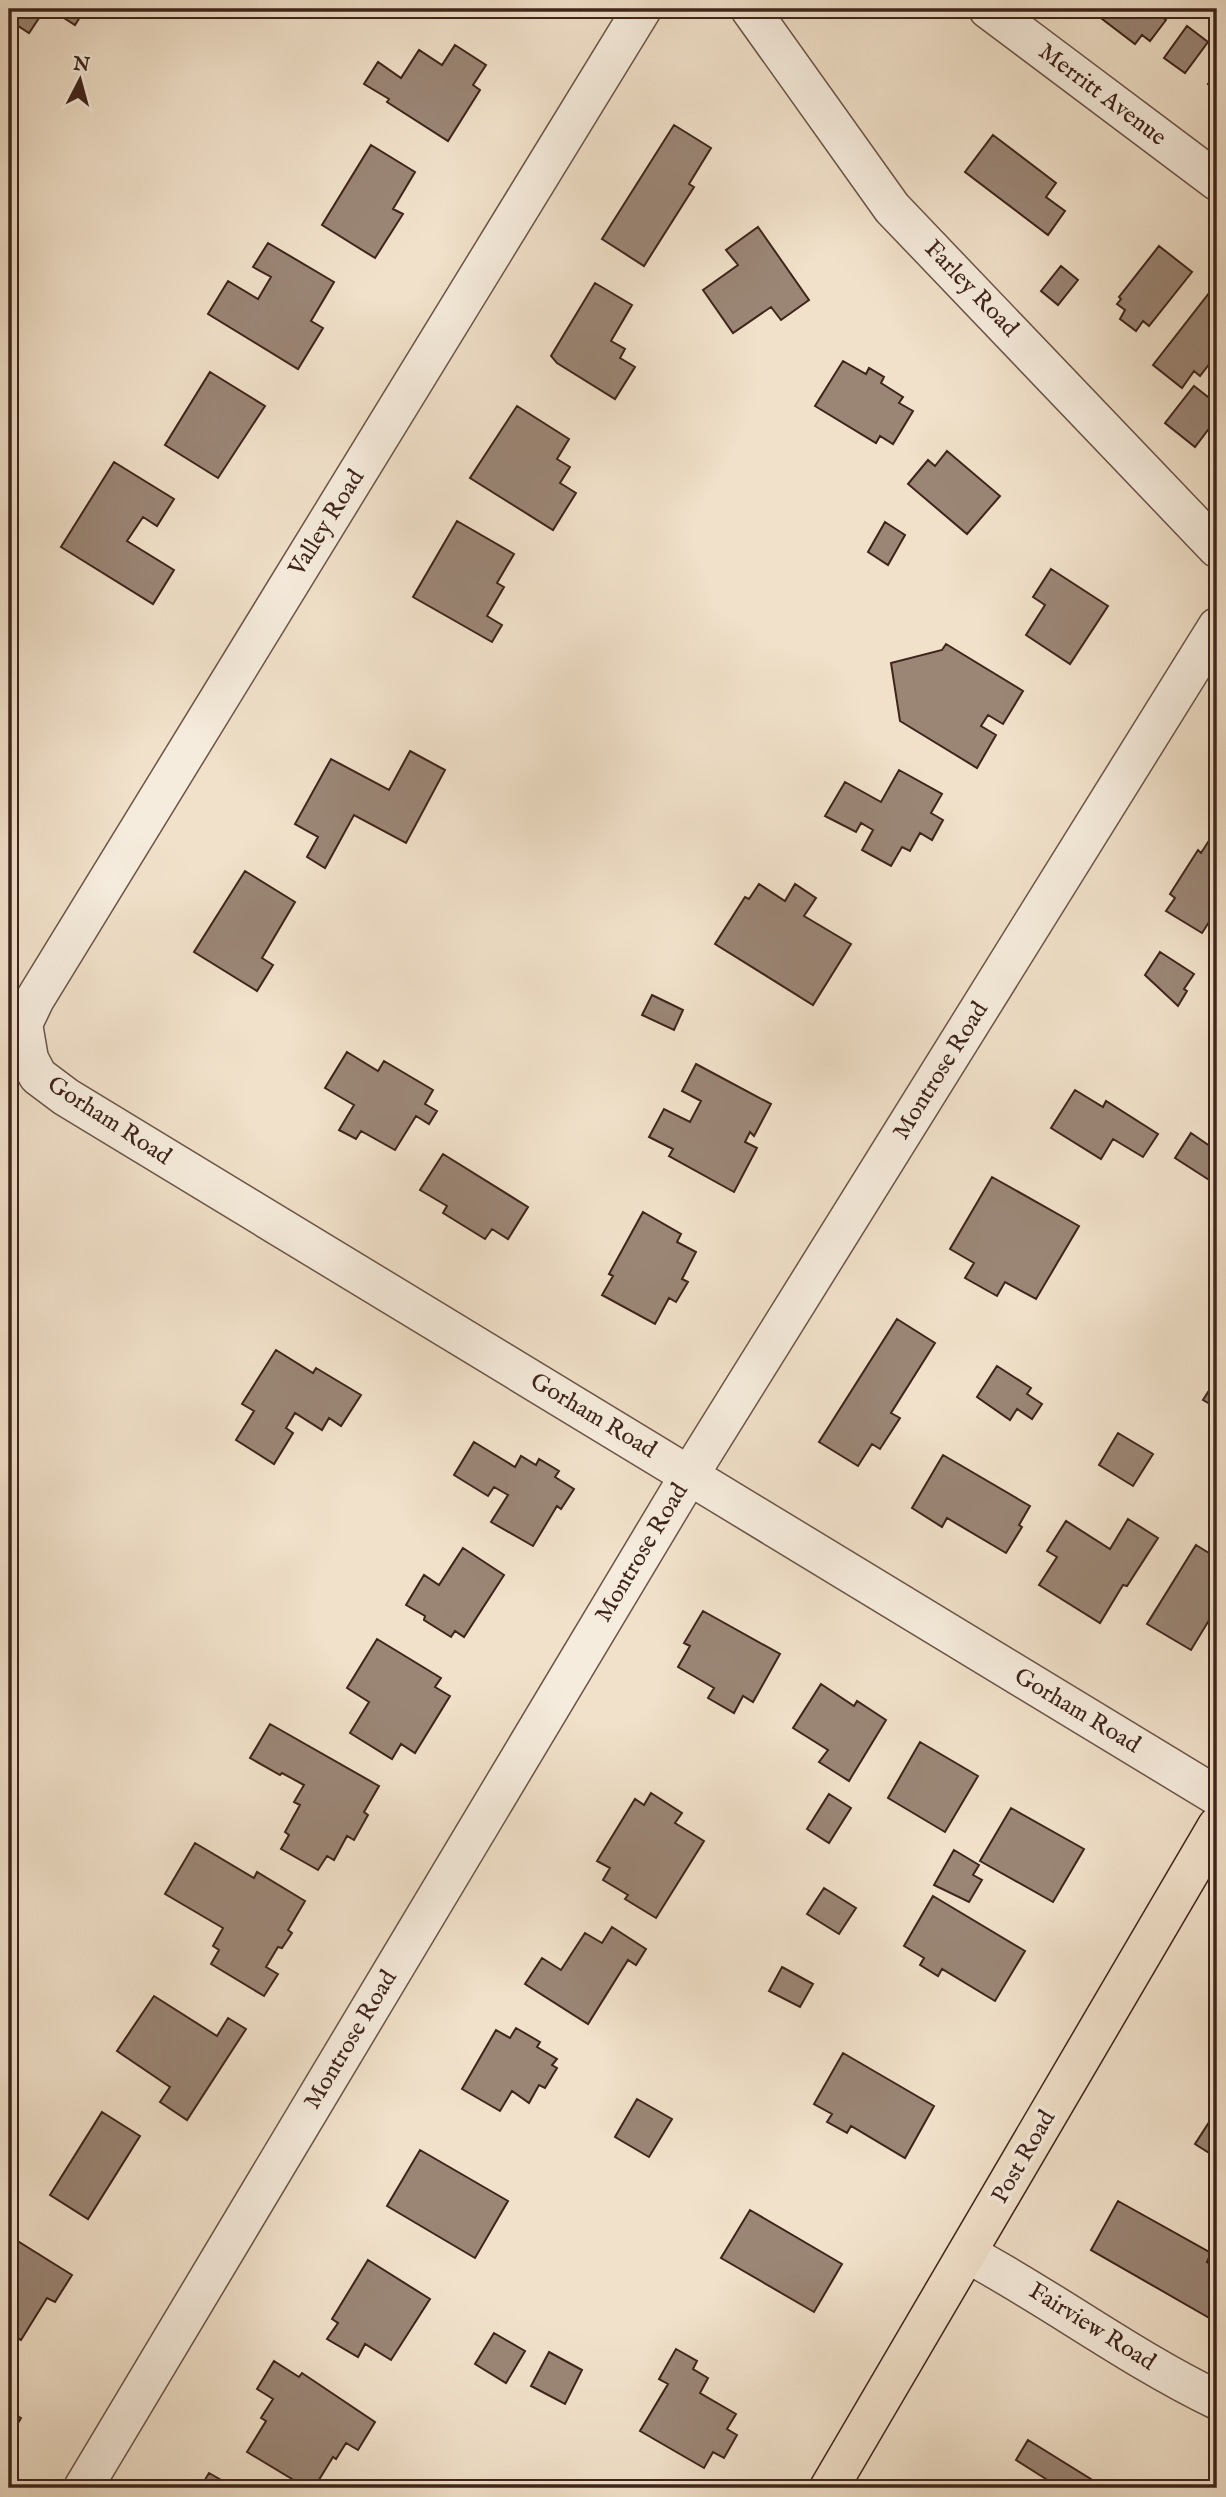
<svg xmlns="http://www.w3.org/2000/svg" width="1226" height="2497" font-family="'IM FELL English',serif">
	<style>
		.building { fill: #9b8676; stroke: #3e241b; stroke-width: 2 }
		.lines { fill: none; stroke-linecap: round; stroke-linejoin: round }
		.minor-casing { stroke: #6b5347; stroke-width: 41 }
		.major-casing { stroke: #3e241b; stroke-width: 41 }
		.minor { stroke: #f6ecdd; stroke-width: 38 }
		.major { stroke: #f1e1ca; stroke-width: 38 }
		.labels { text-anchor: middle; dominant-baseline: central; stroke-width: 7; stroke-linejoin: round; paint-order: stroke }
		.street-label { font-size: 24px; fill: #3e241b; stroke: #f6ecdd }
	</style>
	<rect width="100%" height="100%" fill="#f1e1ca"/>
	<filter id="stains"><feTurbulence type="fractalNoise" baseFrequency=".00286" numOctaves="4"/><feColorMatrix values="0 0 0 0 .2 0 0 0 0 .09 0 0 0 0 .02 0 0 0 .5 -.17"/></filter>
	<radialGradient id="worn" r=".72"><stop offset=".6" stop-color="#630" stop-opacity="0"/><stop offset="1" stop-color="#630" stop-opacity=".3"/></radialGradient>
	<path class="building" d="M 9,9 L 45,9 L 29,33 L 9,20 Z
		M 50,9 L 85,9 L 75,25 Z
		M 1089,9 L 1152,9 L 1166,20 L 1150,41 L 1142,35 L 1135,44 Z
		M 1187,26 L 1208,42 L 1185,73 L 1164,58 Z
		M 455,45 L 486,65 L 473,85 L 480,90 L 448,141 L 387,102 L 389,99 L 364,84 L 378,62 L 401,78 L 419,50 L 442,65 Z
		M 1217,71 L 1217,91 L 1208,84 Z
		M 674,125 L 711,148 L 689,184 L 694,187 L 644,266 L 602,239 Z
		M 993,135 L 1056,183 L 1046,197 L 1065,211 L 1048,235 L 965,172 Z
		M 371,145 L 415,172 L 393,209 L 403,214 L 375,258 L 322,225 Z
		M 758,227 L 809,300 L 781,320 L 771,307 L 733,333 L 703,290 L 738,265 L 726,250 Z
		M 268,243 L 334,282 L 311,321 L 323,328 L 298,369 L 208,314 L 228,281 L 258,299 L 271,277 L 253,267 Z
		M 1159,246 L 1192,272 L 1149,326 L 1143,321 L 1136,331 L 1120,319 L 1125,310 L 1117,304 L 1121,299 L 1119,297 Z
		M 1061,266 L 1078,280 L 1058,305 L 1041,291 Z
		M 595,283 L 632,305 L 611,341 L 625,349 L 620,358 L 635,367 L 615,399 L 557,363 L 551,356 Z
		M 1213,288 L 1217,292 L 1217,354 L 1200,376 L 1194,371 L 1182,388 L 1153,365 Z
		M 843,361 L 866,374 L 869,368 L 884,377 L 881,383 L 903,397 L 899,403 L 913,411 L 893,444 L 880,436 L 876,443 L 815,406 Z
		M 210,372 L 265,406 L 218,478 L 165,445 Z
		M 1194,386 L 1217,404 L 1217,418 L 1195,447 L 1165,423 Z
		M 517,406 L 569,439 L 557,459 L 570,467 L 560,483 L 576,493 L 553,530 L 470,478 Z
		M 947,451 L 1000,496 L 967,534 L 908,484 L 928,460 L 935,466 Z
		M 114,462 L 174,499 L 157,526 L 143,517 L 127,541 L 174,570 L 153,604 L 61,547 Z
		M 457,521 L 514,554 L 497,583 L 504,587 L 487,616 L 502,625 L 492,642 L 413,597 Z
		M 885,522 L 905,535 L 888,565 L 868,552 Z
		M 1051,569 L 1108,606 L 1070,664 L 1026,635 L 1045,605 L 1033,597 Z
		M 946,644 L 1023,691 L 1003,724 L 988,715 L 981,726 L 996,735 L 977,768 L 900,721 L 891,663 L 942,650 Z
		M 410,751 L 445,770 L 406,843 L 354,815 L 325,868 L 307,857 L 318,837 L 295,824 L 331,759 L 389,790 Z
		M 899,770 L 942,794 L 931,813 L 943,820 L 932,840 L 920,833 L 910,851 L 902,847 L 891,866 L 862,850 L 873,830 L 861,823 L 856,832 L 825,816 L 845,782 L 881,802 Z
		M 1210,839 L 1217,843 L 1217,922 L 1211,919 L 1202,933 L 1166,911 L 1175,898 L 1170,894 L 1198,850 L 1201,853 Z
		M 245,871 L 295,902 L 262,958 L 273,965 L 257,991 L 194,952 Z
		M 759,884 L 785,901 L 795,884 L 816,898 L 804,916 L 851,944 L 813,1005 L 715,944 L 745,897 L 749,899 Z
		M 1160,952 L 1194,974 L 1184,989 L 1187,991 L 1178,1006 L 1145,975 Z
		M 652,995 L 683,1010 L 674,1030 L 642,1015 Z
		M 347,1052 L 378,1071 L 384,1061 L 433,1090 L 425,1104 L 437,1111 L 429,1124 L 416,1116 L 395,1150 L 361,1131 L 356,1139 L 339,1130 L 354,1105 L 325,1088 Z
		M 696,1064 L 771,1104 L 754,1136 L 750,1132 L 745,1142 L 757,1148 L 734,1192 L 669,1156 L 673,1149 L 649,1137 L 664,1109 L 690,1122 L 701,1101 L 682,1091 Z
		M 1075,1090 L 1103,1107 L 1106,1101 L 1158,1134 L 1143,1157 L 1113,1139 L 1101,1159 L 1051,1128 Z
		M 1191,1133 L 1217,1151 L 1217,1185 L 1175,1158 Z
		M 443,1154 L 528,1207 L 508,1239 L 492,1229 L 485,1239 L 443,1213 L 447,1206 L 420,1190 Z
		M 992,1177 L 1079,1226 L 1036,1299 L 1005,1282 L 997,1296 L 965,1278 L 974,1263 L 950,1249 Z
		M 643,1212 L 681,1234 L 677,1242 L 696,1252 L 682,1279 L 688,1282 L 676,1302 L 669,1298 L 655,1324 L 602,1295 L 613,1276 L 609,1274 Z
		M 897,1319 L 935,1343 L 891,1413 L 900,1418 L 880,1449 L 872,1444 L 858,1466 L 819,1442 Z
		M 276,1350 L 313,1373 L 316,1368 L 361,1395 L 341,1426 L 329,1418 L 322,1430 L 295,1413 L 286,1428 L 293,1433 L 274,1464 L 236,1440 L 254,1411 L 242,1404 Z
		M 997,1366 L 1031,1388 L 1027,1394 L 1042,1404 L 1032,1419 L 1017,1409 L 1010,1420 L 977,1397 Z
		M 1217,1378 L 1217,1408 L 1203,1400 Z
		M 1118,1433 L 1153,1454 L 1133,1486 L 1099,1465 Z
		M 474,1442 L 515,1467 L 521,1456 L 536,1465 L 539,1459 L 559,1471 L 555,1477 L 574,1489 L 561,1509 L 557,1506 L 533,1546 L 491,1522 L 508,1495 L 494,1487 L 488,1496 L 454,1475 Z
		M 943,1455 L 1030,1506 L 1019,1525 L 1022,1527 L 1006,1553 L 947,1518 L 942,1527 L 912,1508 Z
		M 1128,1519 L 1158,1538 L 1127,1586 L 1123,1585 L 1100,1623 L 1039,1585 L 1057,1557 L 1047,1551 L 1066,1521 L 1110,1549 Z
		M 1196,1545 L 1217,1558 L 1217,1607 L 1191,1650 L 1147,1624 Z
		M 463,1548 L 504,1575 L 464,1637 L 455,1631 L 451,1637 L 424,1620 L 425,1616 L 406,1605 L 424,1575 L 439,1585 Z
		M 703,1611 L 780,1654 L 753,1702 L 743,1696 L 734,1713 L 708,1698 L 714,1688 L 678,1667 L 690,1646 L 684,1643 Z
		M 377,1639 L 441,1678 L 435,1687 L 450,1696 L 415,1753 L 401,1744 L 392,1759 L 350,1733 L 369,1702 L 347,1688 Z
		M 821,1684 L 854,1706 L 857,1701 L 886,1720 L 849,1781 L 819,1762 L 828,1750 L 793,1728 Z
		M 270,1724 L 379,1786 L 364,1812 L 368,1815 L 354,1840 L 347,1836 L 334,1860 L 327,1856 L 318,1870 L 281,1849 L 289,1835 L 285,1832 L 300,1805 L 294,1802 L 304,1785 L 282,1773 L 280,1775 L 250,1758 Z
		M 920,1742 L 978,1776 L 945,1832 L 888,1798 Z
		M 651,1793 L 682,1813 L 675,1823 L 704,1841 L 656,1918 L 625,1899 L 628,1895 L 603,1880 L 610,1868 L 597,1861 L 635,1799 L 644,1805 Z
		M 829,1794 L 851,1808 L 829,1843 L 807,1829 Z
		M 1011,1808 L 1084,1849 L 1053,1902 L 980,1861 Z
		M 195,1843 L 254,1878 L 257,1872 L 305,1901 L 288,1930 L 292,1933 L 282,1948 L 278,1947 L 266,1967 L 278,1974 L 264,1996 L 211,1964 L 219,1950 L 213,1946 L 223,1928 L 165,1894 Z
		M 954,1850 L 979,1865 L 973,1875 L 982,1880 L 969,1902 L 934,1885 Z
		M 824,1888 L 856,1908 L 839,1934 L 807,1914 Z
		M 933,1896 L 1025,1951 L 995,2001 L 942,1969 L 938,1976 L 920,1965 L 924,1958 L 904,1946 Z
		M 612,1927 L 646,1949 L 636,1965 L 628,1960 L 588,2024 L 525,1984 L 542,1958 L 561,1970 L 585,1933 L 602,1943 Z
		M 782,1967 L 813,1984 L 800,2007 L 769,1991 Z
		M 154,1996 L 217,2036 L 228,2018 L 246,2029 L 187,2120 L 160,2102 L 170,2087 L 117,2051 Z
		M 516,2028 L 540,2042 L 537,2047 L 557,2059 L 552,2065 L 557,2068 L 545,2088 L 539,2085 L 529,2103 L 512,2091 L 500,2111 L 462,2089 L 496,2030 L 510,2038 Z
		M 843,2053 L 934,2106 L 905,2158 L 851,2126 L 847,2133 L 827,2122 L 832,2114 L 814,2104 Z
		M 637,2099 L 672,2119 L 649,2157 L 615,2137 Z
		M 1217,2110 L 1217,2158 L 1195,2144 Z
		M 102,2112 L 140,2136 L 88,2219 L 50,2195 Z
		M 420,2150 L 508,2201 L 475,2258 L 387,2206 Z
		M 1118,2201 L 1211,2253 L 1207,2262 L 1217,2268 L 1217,2309 L 1211,2319 L 1091,2250 Z
		M 750,2210 L 842,2264 L 814,2312 L 721,2258 Z
		M 16,2240 L 72,2275 L 55,2302 L 47,2298 L 21,2340 L 17,2338 L 9,2352 L 9,2253 Z
		M 368,2260 L 430,2299 L 391,2360 L 365,2344 L 358,2357 L 327,2339 L 338,2323 L 332,2319 Z
		M 494,2333 L 525,2351 L 506,2383 L 475,2364 Z
		M 676,2349 L 697,2361 L 693,2369 L 708,2378 L 700,2393 L 736,2414 L 727,2429 L 737,2435 L 724,2458 L 713,2452 L 704,2468 L 640,2431 L 668,2384 L 659,2379 Z
		M 549,2352 L 582,2370 L 565,2404 L 531,2386 Z
		M 274,2361 L 299,2377 L 302,2373 L 375,2422 L 358,2450 L 346,2443 L 336,2459 L 333,2457 L 314,2488 L 307,2488 L 247,2452 L 266,2421 L 261,2418 L 273,2399 L 257,2389 Z
		M 9,2411 L 21,2418 L 9,2438 Z
		M 1028,2440 L 1102,2486 L 1100,2488 L 1056,2488 L 1057,2486 L 1016,2460 Z
		M 209,2473 L 235,2488 L 200,2488 Z"/>
	<g class="lines">
		<g class="minor-casing">
			<path id="minor" d="M 642,9 L 35,999 L 23,1024 L 29,1059 L 38,1076 L 66,1097 L 1217,1796
				M 750,9 L 892,208 L 1217,548
				M 988,9 L 1217,181
				M 968,2254 C 1052,2299 1130,2358 1217,2400
				M 83,2488 L 690,1474 L 1217,627"/>
		</g>
		<g class="major-casing">
			<path id="major" d="M 829,2488 L 1217,1826"/>
		</g>
		<use href="#minor" class="minor"/>
		<use href="#major" class="major"/>
	</g>
	<g class="labels">
		<g class="street-label">
			<text transform="translate(1102 95) rotate(37)">Merritt Avenue</text>
			<text transform="translate(971 289) rotate(46)">Farley Road</text>
			<text transform="translate(327 523) rotate(-58)">Valley Road</text>
			<text transform="translate(941 1071) rotate(-58)">Montrose Road</text>
			<text transform="translate(109 1121) rotate(33)">Gorham Road</text>
			<text transform="translate(593 1416) rotate(31)">Gorham Road</text>
			<text transform="translate(642 1553) rotate(-59)">Montrose Road</text>
			<text transform="translate(1077 1711) rotate(31)">Gorham Road</text>
			<text transform="translate(351 2040) rotate(-59)">Montrose Road</text>
			<text transform="translate(1024 2157) rotate(-60)">Post Road</text>
			<text transform="translate(1092 2327) rotate(32)">Fairview Road</text>
		</g>
	</g>
	<rect width="1226" height="2497" fill="none" stroke="#f1e1ca" stroke-width="35"/>
	<rect x="10" y="10" width="1205" height="2476" fill="none" stroke="#3e241b" stroke-width="3.5"/>
	<rect x="18" y="18" width="1191" height="2462" fill="none" stroke="#3e241b" stroke-width="2"/>
	<g transform="translate(80 80) rotate(6)" stroke="#f6ecdd" stroke-width="5" paint-order="stroke">
	<path d="M0-5L12 26L0 18L-12 26Z" fill="#3e241b"/>
	<text y="-10" font-size="19" font-weight="bold" text-anchor="middle" fill="#3e241b">N</text>
	</g>
	<rect width="100%" height="100%" filter="url(#stains)"/>
	<rect width="100%" height="100%" fill="url(#worn)"/>
</svg>
